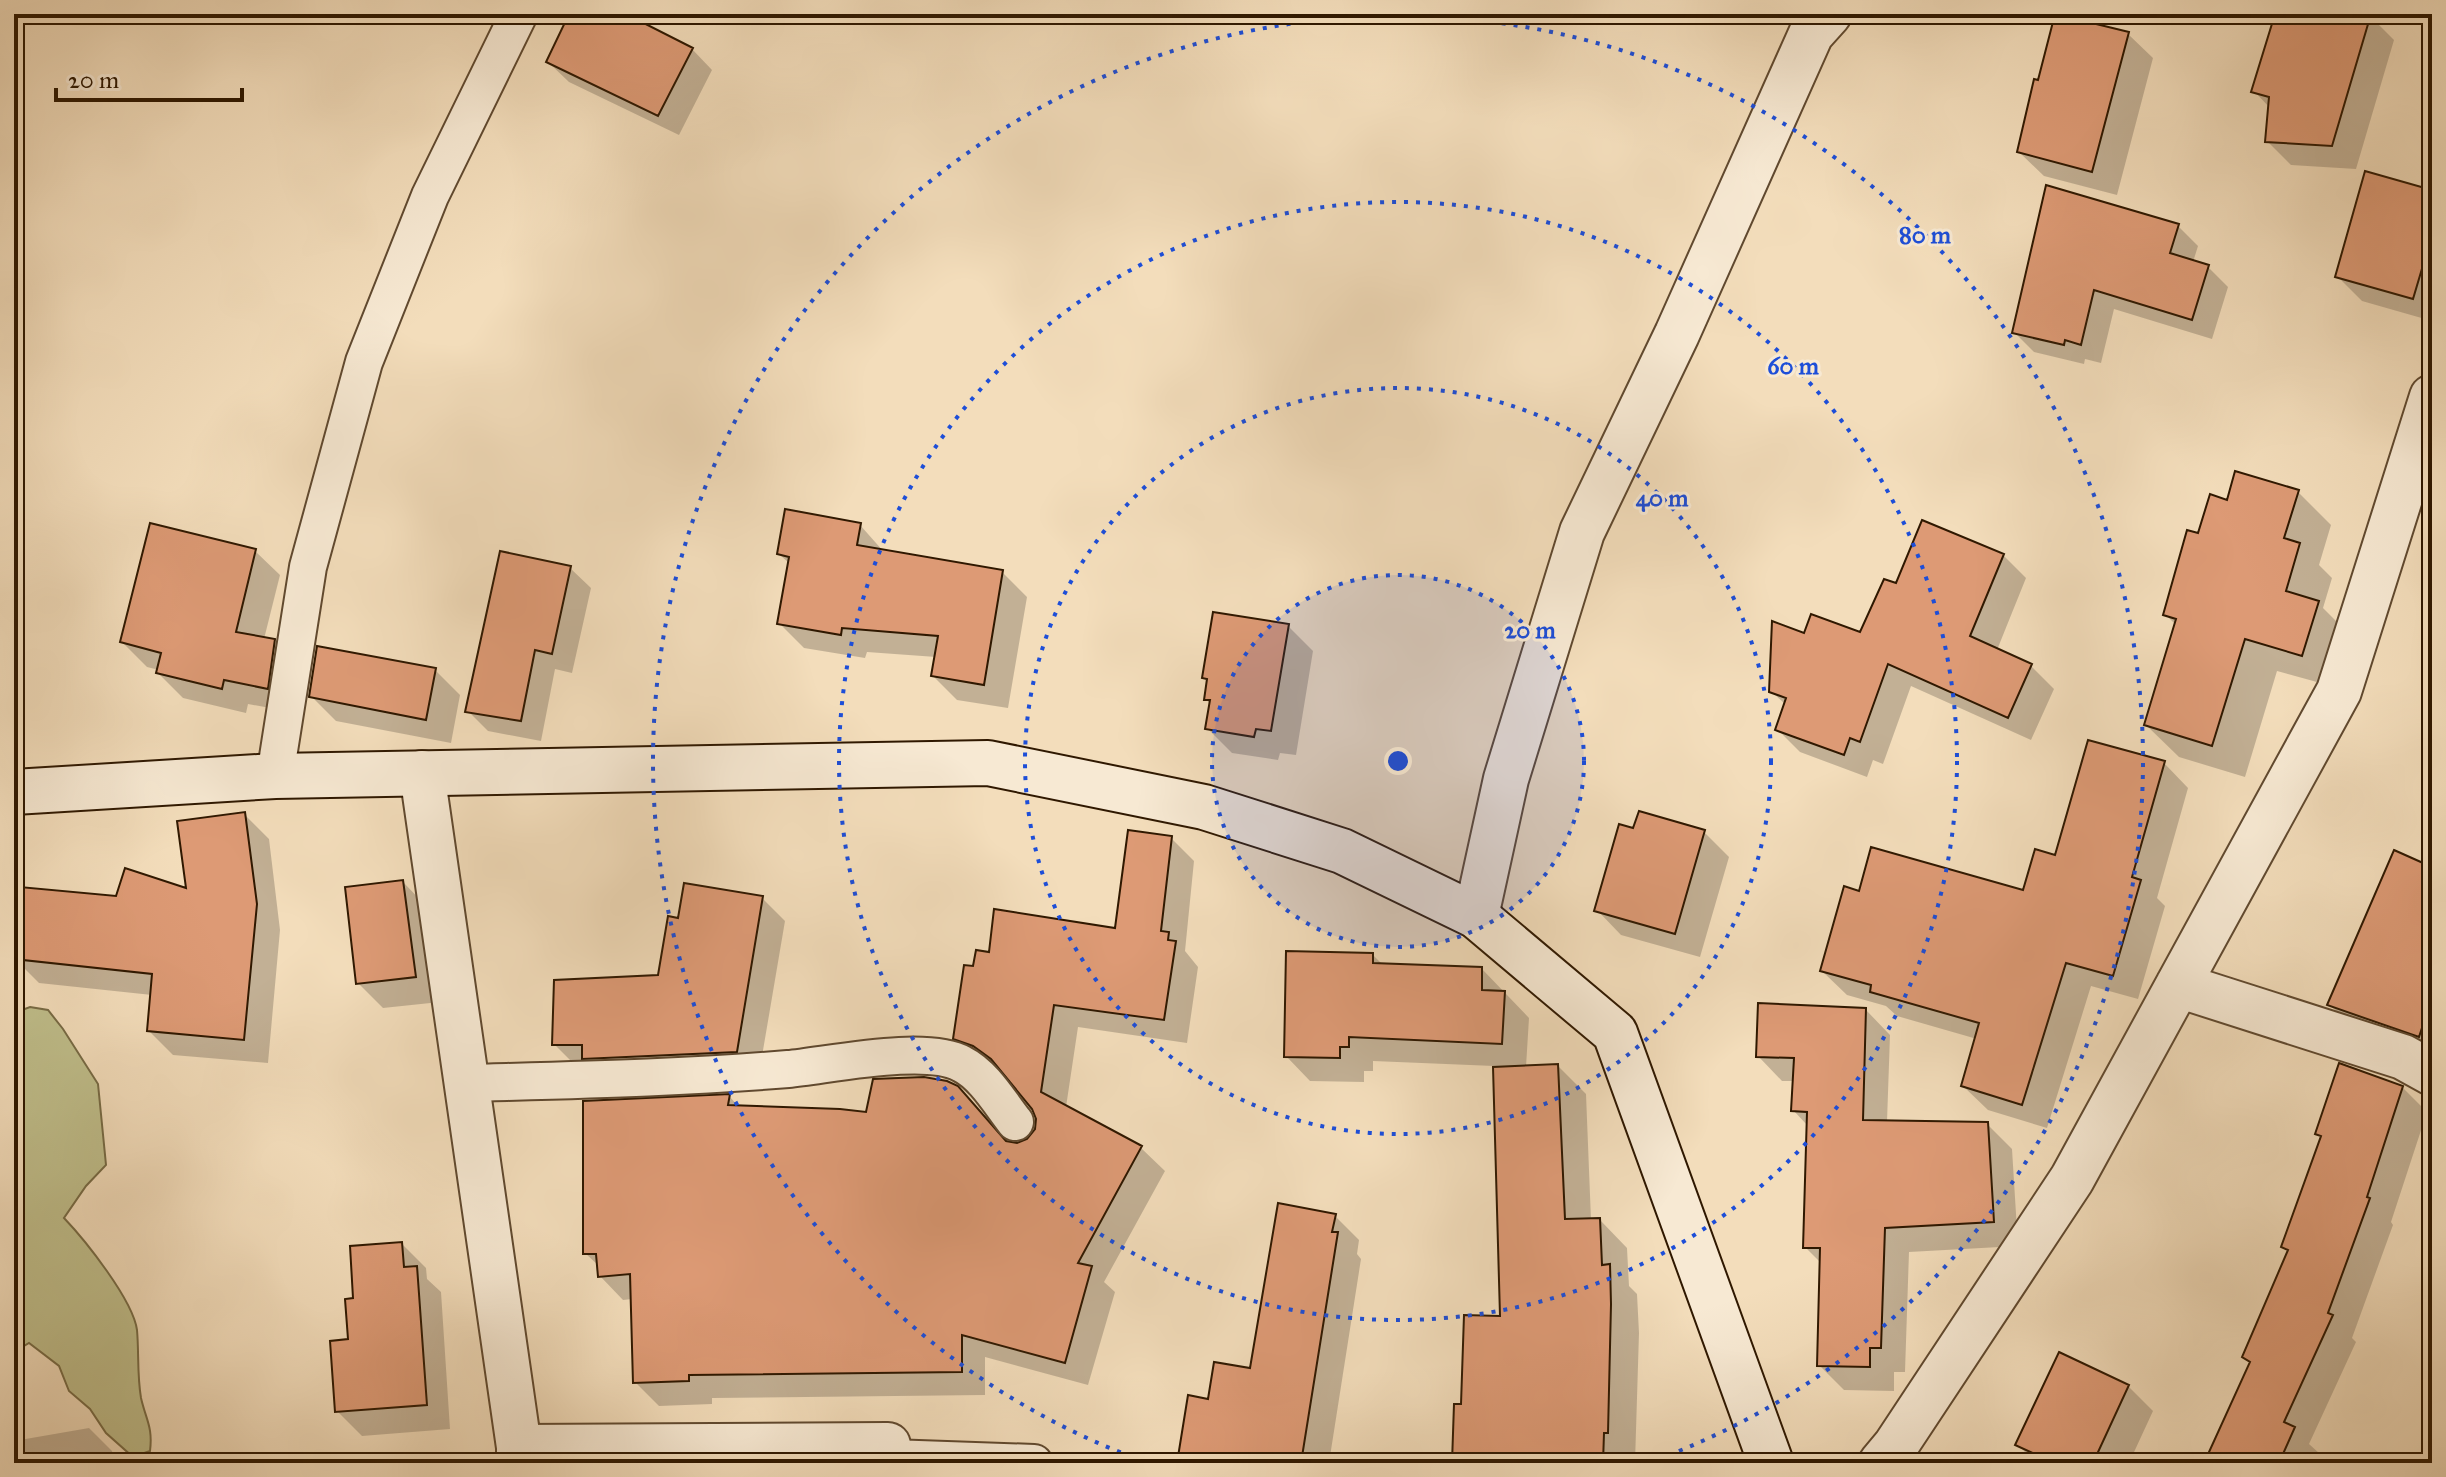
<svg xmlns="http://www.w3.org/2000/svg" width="2446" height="1477" font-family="'IM FELL Great Primer',serif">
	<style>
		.green { fill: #c0bf8c; stroke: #786c46; stroke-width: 2 }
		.shadow { fill: #0003 }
		.building { fill: #dd9a75; stroke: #2f1800; stroke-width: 2 }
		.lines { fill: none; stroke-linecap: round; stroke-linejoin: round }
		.lane-casing { stroke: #60492f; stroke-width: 40 }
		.street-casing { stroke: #60492f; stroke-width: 48 }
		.secondary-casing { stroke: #2f1800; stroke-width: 48 }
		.lane { stroke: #f7e9d3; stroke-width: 36 }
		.street { stroke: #f7e9d3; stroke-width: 44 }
		.secondary { stroke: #f7e9d3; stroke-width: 44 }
		.ring { fill: none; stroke: #1d4ed8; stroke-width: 4; stroke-dasharray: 4 8 }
		.centre { fill: #1d4ed8; stroke: #f7e9d3; stroke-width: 4 }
		.ring-label { font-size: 24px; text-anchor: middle; font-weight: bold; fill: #1d4ed8; stroke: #f7e9d3; stroke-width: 6; stroke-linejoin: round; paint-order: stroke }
	</style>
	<rect width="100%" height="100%" fill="#f3ddbb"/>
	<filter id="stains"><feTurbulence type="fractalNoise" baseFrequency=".0025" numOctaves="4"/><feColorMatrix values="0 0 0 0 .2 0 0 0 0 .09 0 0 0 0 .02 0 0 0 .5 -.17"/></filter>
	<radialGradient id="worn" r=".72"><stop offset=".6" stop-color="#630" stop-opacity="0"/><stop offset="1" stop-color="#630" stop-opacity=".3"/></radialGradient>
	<path class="green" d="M 30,1007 L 48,1010 L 63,1029 L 98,1084 L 106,1165 L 86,1186 L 64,1218 C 85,1240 133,1300 137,1330 C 139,1352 137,1375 141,1398 C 146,1420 153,1427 150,1451 L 133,1457 L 106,1433 L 90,1409 L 69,1391 L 59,1366 L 29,1343 L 14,1352 L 14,1013 Z"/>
	<path class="shadow" d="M 572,14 L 620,14 L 692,49 L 712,70 L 679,135 L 569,82 L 548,62 Z
		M 2277,14 L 2363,14 L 2370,16 L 2394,40 L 2356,169 L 2291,165 L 2267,141 L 2270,108 L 2254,91 Z
		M 2128,34 L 2153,58 L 2117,195 L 2044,176 L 2019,152 Z
		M 2432,192 L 2432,321 L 2362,301 L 2337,276 Z
		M 2178,226 L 2198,246 L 2193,262 L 2208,267 L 2228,287 L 2212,339 L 2114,309 L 2101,363 L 2085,359 L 2084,364 L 2034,352 L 2014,332 Z
		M 2298,492 L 2331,525 L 2319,565 L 2332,578 L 2323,608 L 2351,636 L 2335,687 L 2277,671 L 2245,777 L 2179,757 L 2146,725 L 2176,625 L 2165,614 L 2200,536 L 2228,502 Z
		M 860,525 L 884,552 L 1002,572 L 1027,597 L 1008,708 L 957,700 L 933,676 L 936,657 L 867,652 L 865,658 L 804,648 L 779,623 L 790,564 L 779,554 Z
		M 255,551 L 280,575 L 264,639 L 274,641 L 299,666 L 292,712 L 248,704 L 246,713 L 183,698 L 158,673 L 159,670 L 147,667 L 122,642 Z
		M 2003,555 L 2026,578 L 1997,650 L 2031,666 L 2054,689 L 2031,740 L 1911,686 L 1883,764 L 1873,760 L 1867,777 L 1800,752 L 1777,729 L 1786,705 L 1771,691 L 1806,636 L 1861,634 L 1897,586 Z
		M 570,568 L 591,588 L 572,673 L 555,669 L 541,741 L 488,731 L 468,711 Z
		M 1288,626 L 1313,651 L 1296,755 L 1280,753 L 1278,760 L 1232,753 L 1207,728 L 1211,705 L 1206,699 L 1208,682 L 1204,678 Z
		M 435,670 L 460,695 L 451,743 L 336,721 L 311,696 Z
		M 2164,763 L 2188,788 L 2157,898 L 2165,906 L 2138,999 L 2091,986 L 2047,1128 L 1988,1110 L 1963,1086 L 1977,1039 L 1897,1016 L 1886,1006 L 1847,995 L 1822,971 L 1861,893 L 2025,892 L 2056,858 Z
		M 244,814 L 269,839 L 280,930 L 268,1063 L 173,1055 L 149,1031 L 152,995 L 39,983 L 14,958 L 117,898 L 188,891 Z
		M 1635,831 L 1704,832 L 1729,857 L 1700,957 L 1621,935 L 1597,910 Z
		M 1171,838 L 1194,861 L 1185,951 L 1198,967 L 1187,1043 L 1078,1027 L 1066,1107 L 1141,1148 L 1165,1171 L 1104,1282 L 1115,1292 L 1088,1385 L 985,1357 L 985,1395 L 712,1398 L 712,1404 L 659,1406 L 635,1382 L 632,1299 L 623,1300 L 600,1276 L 599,1266 L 585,1253 L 729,1096 L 740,1108 L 868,1115 L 957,1088 L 1009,1143 L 1017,1145 L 1028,1141 L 1036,1130 L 1038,1118 L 1033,1108 L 1006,1074 L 979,1062 L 955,1038 L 975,969 L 990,955 L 1117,930 Z
		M 2432,869 L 2432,1057 L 2354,1029 L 2329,1004 Z
		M 403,882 L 427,907 L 440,1002 L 383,1008 L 358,983 Z
		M 762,898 L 785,921 L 759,1074 L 577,1067 L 554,1044 L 660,977 L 679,920 Z
		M 1373,955 L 1383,965 L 1482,969 L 1529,1018 L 1526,1067 L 1558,1066 L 1586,1094 L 1591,1220 L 1600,1220 L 1627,1248 L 1629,1286 L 1637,1294 L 1639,1333 L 1635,1463 L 1454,1463 L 1463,1406 L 1502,1318 L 1494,1066 L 1373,1061 L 1373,1071 L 1364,1071 L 1364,1082 L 1310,1081 L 1286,1056 Z
		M 1866,1010 L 1890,1035 L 1887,1122 L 1987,1124 L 2012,1149 L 2018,1246 L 1909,1252 L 1905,1372 L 1894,1372 L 1894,1391 L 1844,1390 L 1819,1365 L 1821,1263 L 1805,1247 L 1808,1126 L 1793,1110 L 1795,1081 L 1782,1081 L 1758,1056 Z
		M 2402,1087 L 2427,1112 L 2391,1222 L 2393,1225 L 2352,1338 L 2356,1342 L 2309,1444 L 2319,1453 L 2314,1463 L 2206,1463 L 2251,1364 L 2244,1357 L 2289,1253 L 2283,1247 L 2322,1138 L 2318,1133 Z
		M 1335,1216 L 1359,1240 L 1357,1254 L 1361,1259 L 1329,1463 L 1179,1463 L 1209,1401 L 1251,1370 Z
		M 402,1244 L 426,1268 L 427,1279 L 441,1292 L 450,1429 L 362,1436 L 337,1411 L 355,1300 Z
		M 2128,1386 L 2153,1411 L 2129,1463 L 2036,1463 L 2017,1444 Z
		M 89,1428 L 112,1451 L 114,1463 L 15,1463 L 14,1441 Z"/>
	<path class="building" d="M 569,14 L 626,14 L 693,48 L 658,116 L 546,62 Z
		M 2055,14 L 2129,32 L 2092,172 L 2017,152 L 2034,79 L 2038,80 Z
		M 2275,14 L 2371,14 L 2332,146 L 2265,142 L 2269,97 L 2251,92 Z
		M 2365,171 L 2432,190 L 2432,235 L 2413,299 L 2335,277 Z
		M 2046,185 L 2179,224 L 2170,253 L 2209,265 L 2192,320 L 2094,290 L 2081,345 L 2065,340 L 2064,345 L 2012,333 Z
		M 2235,471 L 2299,490 L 2284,538 L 2300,543 L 2286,591 L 2319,601 L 2302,656 L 2245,639 L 2212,746 L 2144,725 L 2176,619 L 2163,615 L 2187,530 L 2198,533 L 2210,494 L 2227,500 Z
		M 785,509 L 861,523 L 857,545 L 1003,570 L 984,685 L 931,676 L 938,636 L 842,628 L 841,635 L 777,624 L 789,557 L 777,554 Z
		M 1922,520 L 2004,554 L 1970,636 L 2032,664 L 2008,718 L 1888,664 L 1860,742 L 1850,738 L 1844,755 L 1775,730 L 1786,698 L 1769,692 L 1772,621 L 1804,633 L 1811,614 L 1860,632 L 1884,579 L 1896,583 Z
		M 150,523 L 256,549 L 236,632 L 275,639 L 268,689 L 224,680 L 222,689 L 156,673 L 161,653 L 120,642 Z
		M 500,551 L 571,566 L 552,654 L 535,650 L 521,721 L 465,712 Z
		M 1213,612 L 1289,624 L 1271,731 L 1256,729 L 1254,737 L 1205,729 L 1210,700 L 1204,700 L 1207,679 L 1202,678 Z
		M 317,646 L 436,668 L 426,720 L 309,697 Z
		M 2088,740 L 2165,761 L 2132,877 L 2141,880 L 2113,976 L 2066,963 L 2022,1105 L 1961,1086 L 1979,1023 L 1870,992 L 1871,985 L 1820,971 L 1844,886 L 1859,891 L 1871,847 L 2023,890 L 2035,849 L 2055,855 Z
		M 1639,811 L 1705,830 L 1675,934 L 1594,911 L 1619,824 L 1633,828 Z
		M 245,812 L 257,904 L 244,1040 L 147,1031 L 152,974 L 14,959 L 20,887 L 116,896 L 125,868 L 186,888 L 177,821 Z
		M 1128,830 L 1172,836 L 1161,931 L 1169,932 L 1168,940 L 1176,941 L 1164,1020 L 1054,1005 L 1041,1092 L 1142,1146 L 1078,1263 L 1092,1266 L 1065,1363 L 962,1335 L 962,1372 L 689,1375 L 689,1381 L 633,1383 L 630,1274 L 598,1277 L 596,1254 L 583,1254 L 583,1101 L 730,1094 L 728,1105 L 840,1109 L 866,1112 L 873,1079 L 924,1077 L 947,1081 L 958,1086 L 1006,1141 L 1017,1143 L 1027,1139 L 1035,1129 L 1036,1119 L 1032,1109 L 991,1059 L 973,1046 L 953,1039 L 964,965 L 973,966 L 976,950 L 989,952 L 994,909 L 1115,928 Z
		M 2394,850 L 2432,867 L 2432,1033 L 2422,1028 L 2419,1037 L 2327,1005 Z
		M 403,880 L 416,977 L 356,984 L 345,887 Z
		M 684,883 L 763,896 L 737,1052 L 582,1059 L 582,1045 L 552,1045 L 554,980 L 658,975 L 668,916 L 678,918 Z
		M 1286,951 L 1373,953 L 1373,963 L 1482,967 L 1482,990 L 1505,991 L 1502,1044 L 1349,1037 L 1349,1047 L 1340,1047 L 1340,1058 L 1284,1057 Z
		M 1758,1003 L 1866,1008 L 1863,1120 L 1988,1122 L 1994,1222 L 1885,1228 L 1881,1348 L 1870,1348 L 1870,1367 L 1817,1366 L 1820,1248 L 1803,1248 L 1807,1112 L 1791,1111 L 1794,1058 L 1756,1057 Z
		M 2339,1063 L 2403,1086 L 2367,1197 L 2370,1198 L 2328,1313 L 2333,1315 L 2284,1422 L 2295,1427 L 2279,1463 L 2204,1463 L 2250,1362 L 2242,1357 L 2288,1250 L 2281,1247 L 2321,1136 L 2315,1134 Z
		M 1558,1064 L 1565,1219 L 1600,1218 L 1602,1265 L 1610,1264 L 1611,1304 L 1608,1433 L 1604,1433 L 1603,1463 L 1452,1463 L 1454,1404 L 1461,1404 L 1464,1315 L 1500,1316 L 1493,1067 Z
		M 1278,1203 L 1336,1214 L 1332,1232 L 1338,1232 L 1301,1463 L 1177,1463 L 1188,1395 L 1208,1399 L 1214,1362 L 1250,1368 Z
		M 402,1242 L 404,1267 L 417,1266 L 427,1405 L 335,1412 L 330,1341 L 348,1339 L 345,1299 L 353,1298 L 350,1246 Z
		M 2059,1352 L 2129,1385 L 2093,1463 L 2055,1463 L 2015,1445 Z"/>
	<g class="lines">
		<g class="lane-casing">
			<path id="lane" d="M 275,776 L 308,567 L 364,362 L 430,196 L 519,14
				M 467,1083 C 574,1080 681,1078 788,1069 C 830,1065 926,1044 962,1064 C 984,1075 1000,1103 1015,1122
				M 888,1445 L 890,1458 L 1034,1463"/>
		</g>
		<g class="street-casing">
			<path id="street" d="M 422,773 L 519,1447 L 519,1463
				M 1476,916 L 1506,779 L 1582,532 L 1677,334 L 1811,34 L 1829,14
				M 2178,985 L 2403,1057 L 2432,1073
				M 519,1447 L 888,1445
				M 1881,1463 L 1896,1445 L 2072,1179 L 2339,691 L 2432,397"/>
		</g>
		<g class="secondary-casing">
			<path id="secondary" d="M 14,792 L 275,776 L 988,763 L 1204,807 L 1342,851 L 1476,916 L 1615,1033 L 1771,1463"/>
		</g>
		<use href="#lane" class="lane"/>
		<use href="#street" class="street"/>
		<use href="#secondary" class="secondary"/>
	</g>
	<circle cx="1398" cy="761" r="186" fill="#1d4ed8" fill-opacity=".12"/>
	<g class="ring">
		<circle cx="1398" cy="761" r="186"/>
		<circle cx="1398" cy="761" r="373"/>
		<circle cx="1398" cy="761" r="559"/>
		<path d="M1143 1461A745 745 0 1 1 1653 1461"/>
	</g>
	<circle cx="1398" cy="761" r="12" class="centre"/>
	<g class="ring-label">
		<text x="1925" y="243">80 m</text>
		<text x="1793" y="374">60 m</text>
		<text x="1662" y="506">40 m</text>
		<text x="1530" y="638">20 m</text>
	</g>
	<rect width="2446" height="1477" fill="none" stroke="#f3ddbb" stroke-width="48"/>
	<rect x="16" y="16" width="2414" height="1445" fill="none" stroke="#2f1800" stroke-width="4"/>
	<rect x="24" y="24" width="2398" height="1429" fill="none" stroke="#2f1800" stroke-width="2"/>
	<path d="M56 88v12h186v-12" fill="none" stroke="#2f1800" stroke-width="4"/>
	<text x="68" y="88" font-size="24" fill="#2f1800" stroke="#f7e9d3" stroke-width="6" paint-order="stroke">20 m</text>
	<rect width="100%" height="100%" filter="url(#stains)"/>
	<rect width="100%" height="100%" fill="url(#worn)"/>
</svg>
